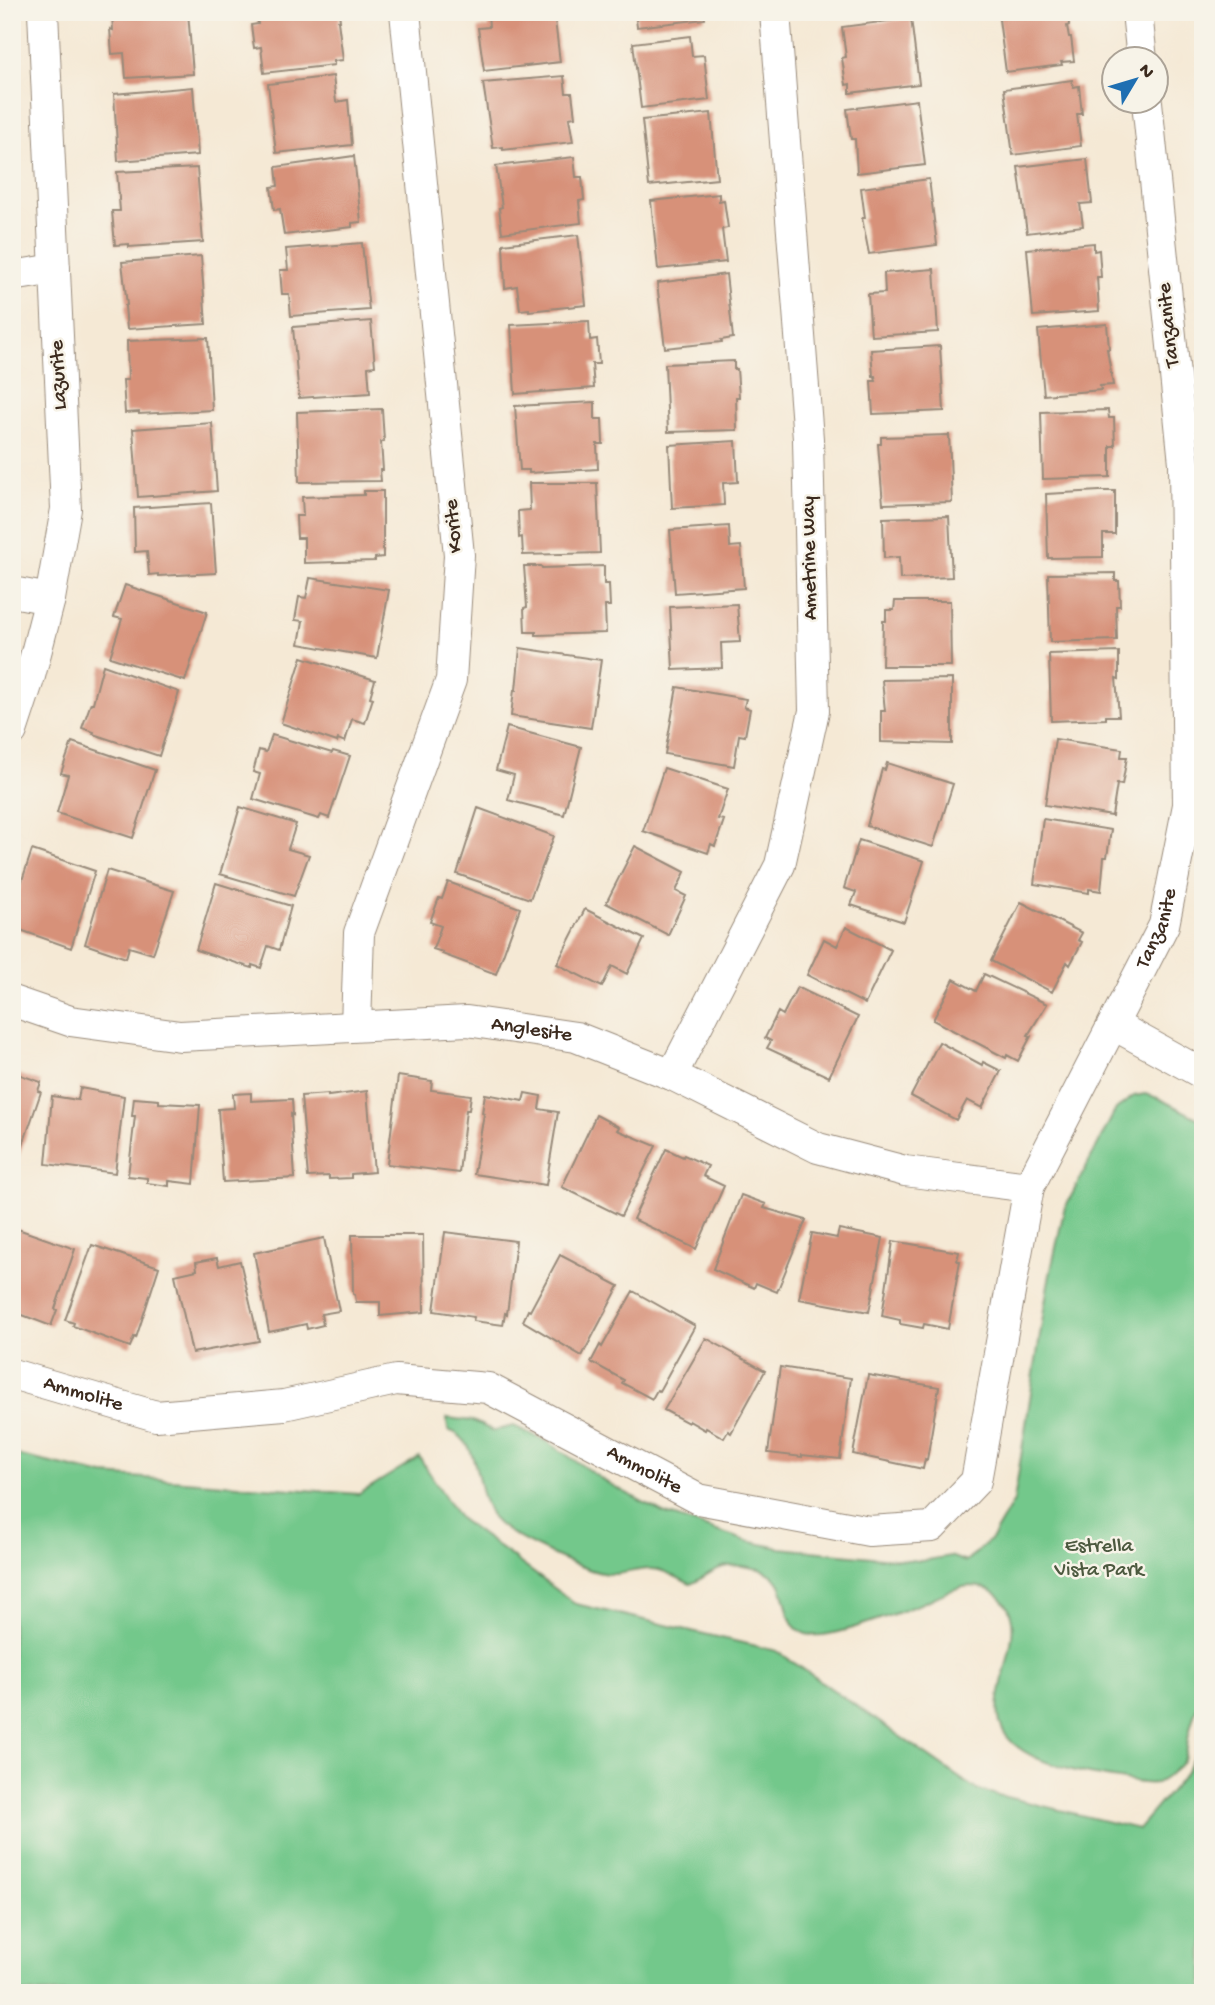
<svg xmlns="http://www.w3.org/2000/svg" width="1215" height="2005" font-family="'Gochi Hand',sans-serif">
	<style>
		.green { fill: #73c88b; stroke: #577954; stroke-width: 2 }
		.building { fill: #d79179 }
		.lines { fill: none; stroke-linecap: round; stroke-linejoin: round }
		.minor-casing { stroke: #988a7a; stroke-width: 32 }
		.minor { stroke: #fff; stroke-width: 30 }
		.labels { text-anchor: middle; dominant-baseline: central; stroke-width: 5; stroke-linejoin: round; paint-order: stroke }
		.street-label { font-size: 21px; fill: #3b2a1e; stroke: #f7f3e8 }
		.park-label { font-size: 21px; fill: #4c593f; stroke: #f7f3e8 }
	</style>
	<rect width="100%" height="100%" fill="#f7f3e8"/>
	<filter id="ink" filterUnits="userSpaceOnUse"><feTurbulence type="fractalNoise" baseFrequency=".0143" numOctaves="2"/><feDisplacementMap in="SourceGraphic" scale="14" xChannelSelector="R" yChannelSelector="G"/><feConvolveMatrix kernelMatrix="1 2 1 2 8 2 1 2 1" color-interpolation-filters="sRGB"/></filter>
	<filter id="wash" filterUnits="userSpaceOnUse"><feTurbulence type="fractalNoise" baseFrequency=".00686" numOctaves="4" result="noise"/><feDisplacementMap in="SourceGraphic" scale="28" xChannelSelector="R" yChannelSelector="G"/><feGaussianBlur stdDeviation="1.57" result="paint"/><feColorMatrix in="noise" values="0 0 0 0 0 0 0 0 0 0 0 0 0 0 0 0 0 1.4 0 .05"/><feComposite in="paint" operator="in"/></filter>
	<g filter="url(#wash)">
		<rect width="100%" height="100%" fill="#f5e9d5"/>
		<path class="green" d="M 1145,1094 L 1158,1098 L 1203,1121 L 1203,1694 C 1195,1708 1191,1723 1188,1739 C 1187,1745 1187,1754 1184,1759 C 1182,1765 1174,1771 1170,1774 C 1166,1777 1160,1782 1156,1783 C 1145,1785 1130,1781 1119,1779 C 1085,1774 1011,1762 1000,1723 C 989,1682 1037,1623 995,1593 C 988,1588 978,1586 970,1586 C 953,1587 935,1598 920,1604 C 892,1615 858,1628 829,1634 C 767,1645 804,1580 759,1569 C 748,1567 739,1564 728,1566 C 712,1568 704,1579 690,1584 C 679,1579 662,1568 650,1569 C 633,1569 619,1577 602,1573 C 578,1568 518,1540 499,1525 C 471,1501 486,1441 448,1430 L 447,1418 L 473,1421 L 493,1431 L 514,1426 L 548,1442 L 606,1482 L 663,1513 L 747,1541 L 780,1548 L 882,1558 L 922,1561 L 950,1556 L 966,1562 L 992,1538 L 1014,1501 L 1048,1284 L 1064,1210 L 1116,1109 L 1134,1096 Z
			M 12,1454 L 104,1475 L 359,1494 L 419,1457 L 459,1518 L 576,1604 L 777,1651 L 977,1790 L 1138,1829 L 1184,1775 L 1203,1740 L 1203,1993 L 12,1993 Z"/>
		<g id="blocks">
			<path class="building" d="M 112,12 L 188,12 L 193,74 L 126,78 L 124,53 L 112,54 L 110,29 L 113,30 Z
				M 256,12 L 339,12 L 340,21 L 338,21 L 343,60 L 334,61 L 334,65 L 264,73 L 261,47 L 254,48 L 251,25 L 258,24 Z
				M 488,12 L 554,12 L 560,62 L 484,71 L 478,28 L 489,27 Z
				M 635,12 L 704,12 L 705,19 L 637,27 Z
				M 998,12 L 1068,12 L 1069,25 L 1067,26 L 1069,37 L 1071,37 L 1074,61 L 1061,62 L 1062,65 L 1006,72 Z
				M 911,18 L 919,84 L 850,93 L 850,84 L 846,85 L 842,58 L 846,57 L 842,27 Z
				M 690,36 L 692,56 L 704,55 L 709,100 L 641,108 L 633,43 Z
				M 333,76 L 336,102 L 348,100 L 352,145 L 276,153 L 268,84 Z
				M 564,76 L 566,93 L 572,93 L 575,117 L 569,118 L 573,142 L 503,150 L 503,147 L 493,148 L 483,83 Z
				M 1072,80 L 1073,87 L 1079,86 L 1082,114 L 1077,114 L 1081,146 L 1013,155 L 1004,89 Z
				M 193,87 L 198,155 L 118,161 L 114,94 Z
				M 917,100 L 925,165 L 857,173 L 855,139 L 851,139 L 847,109 Z
				M 711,113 L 717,179 L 649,186 L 642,120 Z
				M 354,156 L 361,222 L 352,223 L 352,227 L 284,235 L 280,209 L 274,210 L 271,187 L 278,186 L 276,167 Z
				M 574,157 L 576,177 L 582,177 L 584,200 L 579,201 L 581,223 L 502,233 L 499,208 L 502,207 L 496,166 Z
				M 1087,159 L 1092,203 L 1080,204 L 1083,226 L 1027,233 L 1018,167 Z
				M 197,168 L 203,242 L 129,247 L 129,244 L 115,245 L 112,211 L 120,211 L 117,172 Z
				M 929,179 L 937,245 L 869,254 L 862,218 L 865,218 L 861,188 Z
				M 719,194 L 719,201 L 724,200 L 728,228 L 722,229 L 726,262 L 658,269 L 651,201 Z
				M 578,235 L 586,305 L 529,311 L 529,309 L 520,310 L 517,286 L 505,288 L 503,244 Z
				M 362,243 L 369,310 L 291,316 L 289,294 L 282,294 L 280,270 L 288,270 L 286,249 Z
				M 1094,243 L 1094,251 L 1099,250 L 1101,277 L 1097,277 L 1099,311 L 1033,316 L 1027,249 Z
				M 201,256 L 206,324 L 127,329 L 125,306 L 127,305 L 122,262 Z
				M 934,269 L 938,332 L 871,336 L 868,294 L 885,293 L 884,273 Z
				M 726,274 L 733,338 L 721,340 L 722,342 L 665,348 L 657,283 Z
				M 371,321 L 375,366 L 368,367 L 370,393 L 299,398 L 293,327 Z
				M 589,321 L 590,340 L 597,339 L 599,364 L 592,364 L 594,388 L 515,394 L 511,325 Z
				M 1107,324 L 1109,349 L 1107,349 L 1113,385 L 1100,386 L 1101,390 L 1044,395 L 1038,330 Z
				M 208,338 L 212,410 L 139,414 L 139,412 L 125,413 L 123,380 L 128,380 L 127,341 Z
				M 940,346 L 944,411 L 873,414 L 871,381 L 876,381 L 875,376 L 873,376 L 871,350 Z
				M 734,361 L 734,369 L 737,369 L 739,397 L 736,397 L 737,430 L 668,432 L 665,364 Z
				M 595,402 L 595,419 L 602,419 L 603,444 L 597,444 L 598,469 L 529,473 L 529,470 L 520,470 L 515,406 Z
				M 382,409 L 384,441 L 381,442 L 383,470 L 380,470 L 381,481 L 299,482 L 297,412 Z
				M 1108,410 L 1109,418 L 1114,418 L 1115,446 L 1110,446 L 1110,477 L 1043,479 L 1041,412 Z
				M 212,423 L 217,491 L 138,497 L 133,429 Z
				M 949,435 L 952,502 L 883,504 L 878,444 L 881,444 L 881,437 Z
				M 736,441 L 738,482 L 723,483 L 724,505 L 672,508 L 669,445 Z
				M 529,483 L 597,483 L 600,553 L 523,555 L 522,537 L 519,538 L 518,511 L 530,510 Z
				M 364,491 L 383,491 L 383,557 L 375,558 L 375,561 L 304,563 L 304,538 L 297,538 L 296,516 L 303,516 L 302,497 L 364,495 Z
				M 1100,491 L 1115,491 L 1115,534 L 1103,534 L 1103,557 L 1048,558 L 1046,494 Z
				M 211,503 L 216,573 L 158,576 L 158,574 L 149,575 L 147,551 L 135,552 L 134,508 Z
				M 949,516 L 952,577 L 900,579 L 899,557 L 884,558 L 883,518 Z
				M 729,526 L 730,547 L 741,546 L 744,588 L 675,593 L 670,530 Z
				M 524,566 L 541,566 L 542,568 L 604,566 L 604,584 L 609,584 L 610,606 L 605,606 L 606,633 L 536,635 L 536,632 L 525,632 L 524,608 L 527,607 Z
				M 1115,573 L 1115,581 L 1119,581 L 1120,606 L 1116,606 L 1117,640 L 1050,642 L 1048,574 Z
				M 310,578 L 389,590 L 377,658 L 299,644 L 303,621 L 295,620 L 299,597 L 306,598 Z
				M 125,585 L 207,612 L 185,681 L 110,657 L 122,619 L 114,617 Z
				M 895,601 L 950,601 L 951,666 L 882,666 L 883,621 L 886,621 L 886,610 L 894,610 Z
				M 737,604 L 740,642 L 721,643 L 722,668 L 673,670 L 670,607 Z
				M 520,648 L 601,660 L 591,728 L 511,716 L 514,690 L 516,690 Z
				M 1119,652 L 1119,679 L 1116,678 L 1119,716 L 1106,716 L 1106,719 L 1051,721 L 1049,654 Z
				M 302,657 L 375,680 L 370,697 L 373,698 L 365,723 L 352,719 L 345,742 L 338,739 L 337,742 L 281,723 Z
				M 103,665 L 179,692 L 159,756 L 93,734 L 94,732 L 82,728 L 91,703 L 93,703 Z
				M 952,679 L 952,744 L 881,742 L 881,711 L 885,711 L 882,680 Z
				M 677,687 L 746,699 L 744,707 L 750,709 L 745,736 L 739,735 L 734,766 L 665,754 Z
				M 507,727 L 581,747 L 564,815 L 508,800 L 514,775 L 496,770 Z
				M 272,735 L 332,753 L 333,751 L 350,756 L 329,818 L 321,815 L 319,819 L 253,799 L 260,774 L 253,772 L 259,750 L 266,752 Z
				M 1055,739 L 1122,749 L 1121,757 L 1127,757 L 1122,785 L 1117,784 L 1112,816 L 1045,805 Z
				M 72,742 L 155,770 L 133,838 L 57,813 L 68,775 L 61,773 Z
				M 887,763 L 953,784 L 933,847 L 867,826 L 882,769 L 885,770 Z
				M 664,768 L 728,789 L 718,819 L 724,820 L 715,846 L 711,844 L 708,853 L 643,831 Z
				M 240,807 L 296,824 L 288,849 L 309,855 L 294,896 L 220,874 Z
				M 478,808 L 554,836 L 530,899 L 457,874 Z
				M 1043,819 L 1111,830 L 1107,857 L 1104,857 L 1101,891 L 1089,889 L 1089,893 L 1034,884 Z
				M 859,840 L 924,861 L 904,922 L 851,905 L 856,892 L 844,888 Z
				M 635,846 L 685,872 L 676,891 L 686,896 L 668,935 L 606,903 Z
				M 32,850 L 95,871 L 71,948 L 12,927 L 12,911 Z
				M 107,870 L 174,891 L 153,954 L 129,947 L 126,958 L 85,944 Z
				M 448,882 L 520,908 L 496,974 L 442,954 L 443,952 L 433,949 L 441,926 L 430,922 L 439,898 L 442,899 Z
				M 216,883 L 291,906 L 279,950 L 268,946 L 261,968 L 252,965 L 252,968 L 196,950 Z
				M 1021,902 L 1082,933 L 1078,940 L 1082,942 L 1070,965 L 1067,962 L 1052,992 L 991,961 Z
				M 585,909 L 644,939 L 627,974 L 612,966 L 602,987 L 557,964 Z
				M 846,927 L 891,950 L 865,1004 L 807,975 L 824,939 L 837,946 Z
				M 984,974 L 1047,1004 L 1028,1035 L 1031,1036 L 1018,1061 L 1007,1055 L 1006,1058 L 933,1020 L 954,979 L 976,991 Z
				M 797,987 L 858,1017 L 829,1077 L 767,1048 L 771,1041 L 765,1038 L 778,1012 L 783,1015 Z
				M 939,1042 L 982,1065 L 983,1062 L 1001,1071 L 982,1108 L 967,1100 L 956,1120 L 911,1096 Z
				M 12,1072 L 41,1082 L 38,1091 L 41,1092 L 17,1162 L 12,1160 Z
				M 398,1076 L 432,1081 L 431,1090 L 471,1095 L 469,1110 L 466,1110 L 459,1173 L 387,1164 Z
				M 80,1088 L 124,1096 L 115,1173 L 46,1164 L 52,1096 L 78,1100 Z
				M 367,1091 L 374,1172 L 351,1174 L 351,1178 L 329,1179 L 329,1176 L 308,1177 L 301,1096 L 328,1094 L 328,1096 Z
				M 251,1093 L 251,1101 L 292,1099 L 293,1115 L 291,1114 L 295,1178 L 223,1182 L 218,1109 L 234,1108 L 233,1094 Z
				M 525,1093 L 541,1096 L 539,1109 L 558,1112 L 546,1185 L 474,1174 L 484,1114 L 482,1113 L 485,1094 L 523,1101 Z
				M 134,1098 L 159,1100 L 159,1103 L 200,1105 L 194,1184 L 169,1181 L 169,1186 L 147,1183 L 147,1178 L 128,1176 L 135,1116 L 132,1116 Z
				M 596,1115 L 619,1127 L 617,1130 L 656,1146 L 621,1216 L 562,1187 Z
				M 666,1149 L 683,1157 L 684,1155 L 708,1166 L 703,1176 L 724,1186 L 696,1249 L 633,1219 Z
				M 741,1195 L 766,1204 L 764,1208 L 806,1220 L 777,1292 L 756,1283 L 754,1288 L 713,1269 Z
				M 12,1227 L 75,1249 L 55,1309 L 57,1310 L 51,1326 L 12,1311 Z
				M 839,1229 L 883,1238 L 869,1312 L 799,1299 L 812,1233 L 837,1238 Z
				M 445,1232 L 516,1241 L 507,1314 L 505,1313 L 503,1325 L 473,1321 L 474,1317 L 434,1311 Z
				M 352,1235 L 423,1235 L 424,1312 L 380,1316 L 380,1302 L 356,1302 L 355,1295 L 353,1294 Z
				M 324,1238 L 339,1311 L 321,1314 L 323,1325 L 307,1329 L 306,1324 L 269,1332 L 254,1253 Z
				M 893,1241 L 959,1252 L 957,1261 L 960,1261 L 948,1329 L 924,1324 L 923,1328 L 900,1324 L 900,1320 L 882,1316 Z
				M 92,1245 L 159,1267 L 136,1338 L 134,1337 L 130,1347 L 73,1326 L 74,1323 L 65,1320 Z
				M 560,1255 L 619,1286 L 582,1356 L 523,1321 L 528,1310 L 530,1311 Z
				M 217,1258 L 219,1266 L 240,1261 L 259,1341 L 192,1353 L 175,1275 L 197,1270 L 196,1262 Z
				M 633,1291 L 695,1326 L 659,1391 L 657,1390 L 652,1399 L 622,1383 L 624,1380 L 591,1362 L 600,1345 L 602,1347 Z
				M 706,1338 L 765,1371 L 731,1433 L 728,1431 L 724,1438 L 706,1428 L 705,1430 L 689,1421 L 688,1423 L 664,1410 Z
				M 780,1367 L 851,1378 L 840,1459 L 802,1455 L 802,1457 L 768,1453 Z
				M 868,1375 L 939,1387 L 927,1460 L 925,1459 L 923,1469 L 853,1454 Z"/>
		</g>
	</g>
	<g filter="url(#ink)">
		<use href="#blocks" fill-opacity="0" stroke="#988a7a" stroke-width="2"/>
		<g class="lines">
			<g class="minor-casing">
				<g id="minor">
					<path d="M 1137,12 L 1142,60"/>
					<path d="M 12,276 L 55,269"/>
					<path d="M 12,592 L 50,599"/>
					<path d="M 12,731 L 30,676 L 50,599 L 66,509 L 43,12"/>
					<path id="s1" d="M 12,1001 L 70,1021 L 180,1036 L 467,1021 L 576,1037 L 672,1075 L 818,1148 L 905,1171 L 1029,1187"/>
					<path d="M 1114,1025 L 1203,1074"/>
					<path d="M 356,1026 L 359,933 L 451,680 L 459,555 L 405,12"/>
					<path d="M 672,1075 L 780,865 L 814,711 L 808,439 L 775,12"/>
					<path id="s2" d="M 12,1374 L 156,1416 L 284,1405 L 396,1380 L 488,1388 L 698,1499 L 869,1531 L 932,1527 L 976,1481 L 1029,1187 L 1164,925 L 1188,805 L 1184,463 L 1147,102"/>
				</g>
			</g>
			<use href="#minor" class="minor"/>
		</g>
	</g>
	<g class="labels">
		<g class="street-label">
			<text transform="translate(1170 325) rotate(-96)">Tanzanite</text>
			<text transform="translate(60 375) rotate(-93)">Lazurite</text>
			<text transform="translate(455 526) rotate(-95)">Korite</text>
			<text transform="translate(811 558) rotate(-91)">Ametrine Way</text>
			<text stroke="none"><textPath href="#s2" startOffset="1612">Tanzanite</textPath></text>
			<text stroke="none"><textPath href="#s1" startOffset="525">Anglesite</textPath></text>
			<text stroke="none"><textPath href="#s2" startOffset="74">Ammolite</textPath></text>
			<text stroke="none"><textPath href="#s2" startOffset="662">Ammolite</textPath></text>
		</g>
		<g class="park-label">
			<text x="1099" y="1547">Estrella<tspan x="1099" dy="24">Vista Park</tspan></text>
		</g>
	</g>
	<rect width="1215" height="2005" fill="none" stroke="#f7f3e8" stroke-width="42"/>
	<g transform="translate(1135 80) rotate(52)"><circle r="33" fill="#f7f3e8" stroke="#aca397" stroke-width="2"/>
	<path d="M0-5L12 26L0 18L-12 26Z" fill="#1f6fb2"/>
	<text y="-10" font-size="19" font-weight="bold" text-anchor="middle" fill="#3b2a1e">N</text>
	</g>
</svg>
